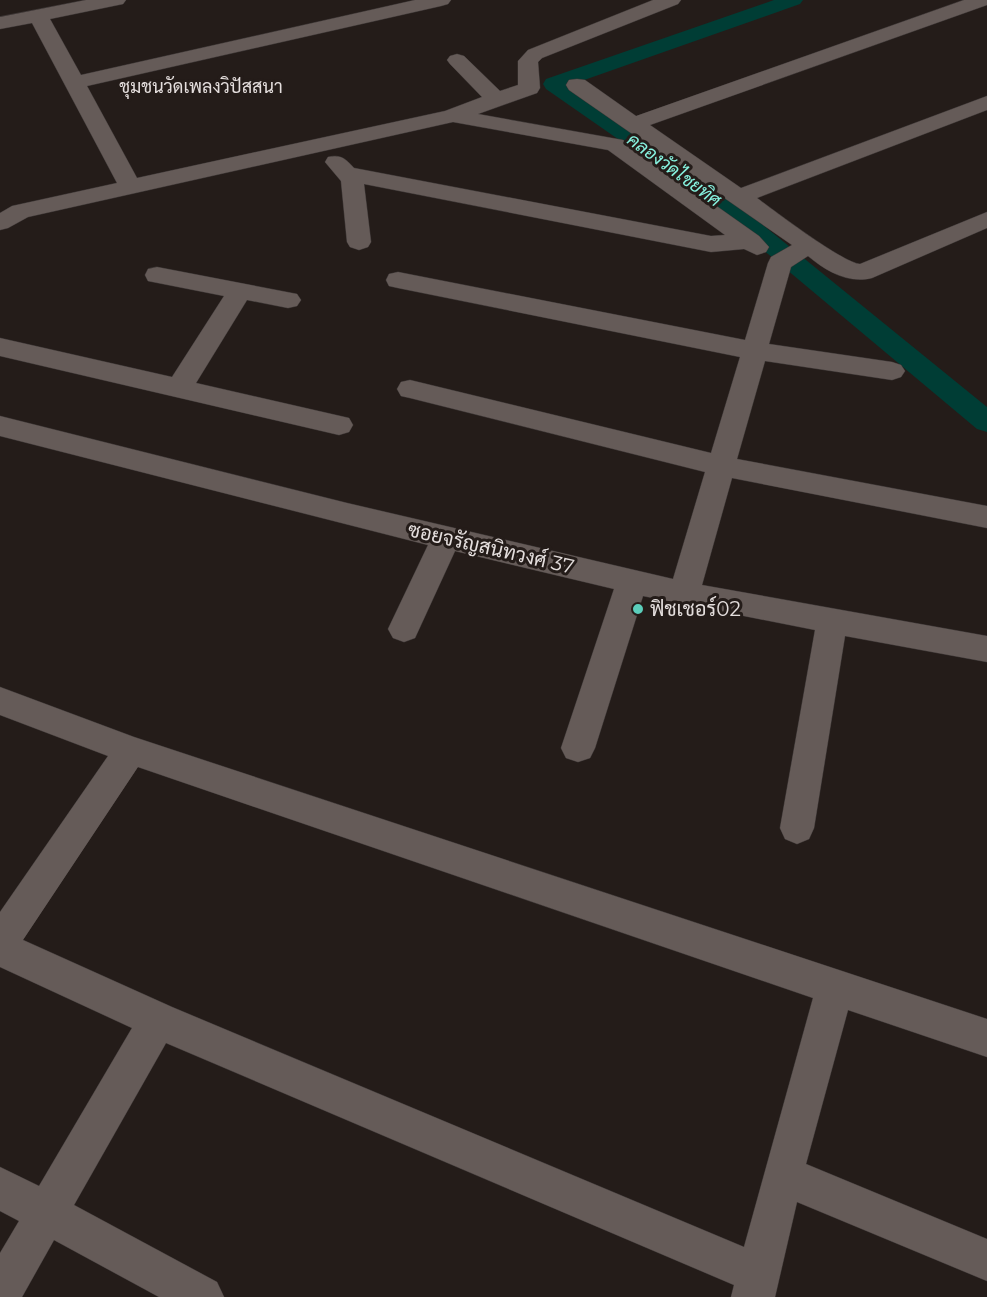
<svg xmlns="http://www.w3.org/2000/svg" width="987" height="1297" font-family="Montserrat,Sarabun,sans-serif">
	<style>
		.lines { fill: none; stroke-linecap: round; stroke-linejoin: round }
		.canal { fill: #003d35; fill-rule: evenodd }
		.minor-casing { stroke: #3c3635; stroke-width: 1 }
		.minor { fill: #655b58; fill-rule: evenodd }
		.poi-dot { fill: #5bcebb; stroke: #241c19; stroke-width: 2 }
		.labels { text-anchor: middle; dominant-baseline: central; stroke-width: 6; stroke-linejoin: round; paint-order: stroke }
		.far-neighbourhood-label { font-size: 18px; fill: #e4dedd; stroke: #241c19 }
		.far-water-label { font-size: 18px; font-style: italic; fill: #87f3e0; stroke: #241c19 }
		.street-label { font-size: 20px; fill: #e4dedd; stroke: #241c19 }
		.poi-label { font-size: 20px; fill: #e4dedd; stroke: #241c19; text-anchor: start }
	</style>
	<rect width="100%" height="100%" fill="#241c19"/>
	<g class="lines">
		<path class="canal" d="M 774,0 L 803,0 L 800,4 L 570,85 L 710,182 L 987,407 L 987,432 L 977,429 L 694,192 L 546,89 L 543,84 L 546,79 Z"/>
		<g class="minor-casing">
			<path id="minor" d="M 86,0 L 126,0 L 123,4 L 50,19 L 81,75 L 415,0 L 451,0 L 448,4 L 441,6 L 87,86 L 137,178 L 445,111 L 482,97 L 450,64 L 447,60 L 450,56 L 457,54 L 464,56 L 500,91 L 518,85 L 518,61 L 528,50 L 653,0 L 681,0 L 678,4 L 542,58 L 538,62 L 540,88 L 537,93 L 478,114 L 623,140 L 759,236 L 769,247 L 766,252 L 757,255 L 744,249 L 711,252 L 364,184 L 371,242 L 368,247 L 359,250 L 350,247 L 347,242 L 341,181 L 325,162 L 328,157 C 341,154 346,159 354,168 L 711,236 L 725,235 L 608,150 L 453,122 L 28,217 L 8,228 L 0,230 L 0,213 L 12,206 L 117,183 L 32,23 L 0,29 L 0,17 Z
				M 964,0 L 987,0 L 987,5 L 650,125 L 741,188 L 987,96 L 987,110 L 757,198 C 775,211 843,263 860,264 L 987,212 L 987,228 L 872,278 C 848,284 826,271 808,256 L 791,267 L 769,344 L 892,362 L 901,365 L 905,371 L 901,377 L 892,380 L 765,361 L 737,459 L 987,506 L 987,528 L 732,478 L 702,585 L 987,636 L 987,662 L 845,636 L 814,828 L 809,839 L 797,844 L 785,839 L 780,828 L 815,630 L 643,596 L 595,748 L 590,758 L 578,762 L 566,758 L 561,748 L 614,589 L 455,551 L 415,638 L 404,642 L 393,638 L 388,629 L 428,545 L 0,436 L 0,416 L 347,503 L 673,579 L 705,472 L 410,398 L 401,396 L 397,389 L 401,382 L 410,380 L 711,453 L 740,357 L 398,288 L 389,286 L 386,280 L 389,274 L 398,272 L 745,340 L 768,263 L 771,257 L 792,245 L 569,90 L 566,85 L 569,80 L 577,79 L 585,80 L 636,116 Z
				M 157,267 L 297,294 L 301,300 L 297,306 L 288,308 L 247,300 L 196,383 L 349,418 L 353,425 L 349,432 L 339,435 L 0,356 L 0,338 L 172,377 L 224,296 L 148,281 L 145,275 L 148,269 Z
				M 0,687 L 134,737 L 987,1019 L 987,1057 L 848,1010 L 806,1164 L 987,1239 L 987,1281 L 797,1202 L 775,1297 L 731,1297 L 734,1285 L 166,1043 L 74,1205 L 217,1282 L 224,1297 L 159,1297 L 54,1240 L 22,1297 L 0,1297 L 0,1253 L 19,1221 L 0,1211 L 0,1167 L 39,1186 L 132,1028 L 0,967 L 0,912 L 108,756 L 0,715 ZM 138,767 L 813,998 L 744,1247 L 172,1007 L 23,940 Z"/>
		</g>
		<use href="#minor" class="minor"/>
	</g>
	<circle class="poi-dot" cx="638" cy="609" r="6"/>
	<g class="labels">
		<g class="far-neighbourhood-label">
			<text x="201" y="87">ชุมชนวัดเพลงวิปัสสนา</text>
		</g>
		<g class="far-water-label">
			<text transform="translate(674 170) rotate(36)">คลองวัดไชยทิศ</text>
		</g>
		<g class="street-label">
			<text transform="translate(491 548) rotate(13)">ซอยจรัญสนิทวงศ์ 37</text>
		</g>
		<g class="poi-label">
			<text x="650" y="609">ฟิชเชอร์02</text>
		</g>
	</g>
</svg>
